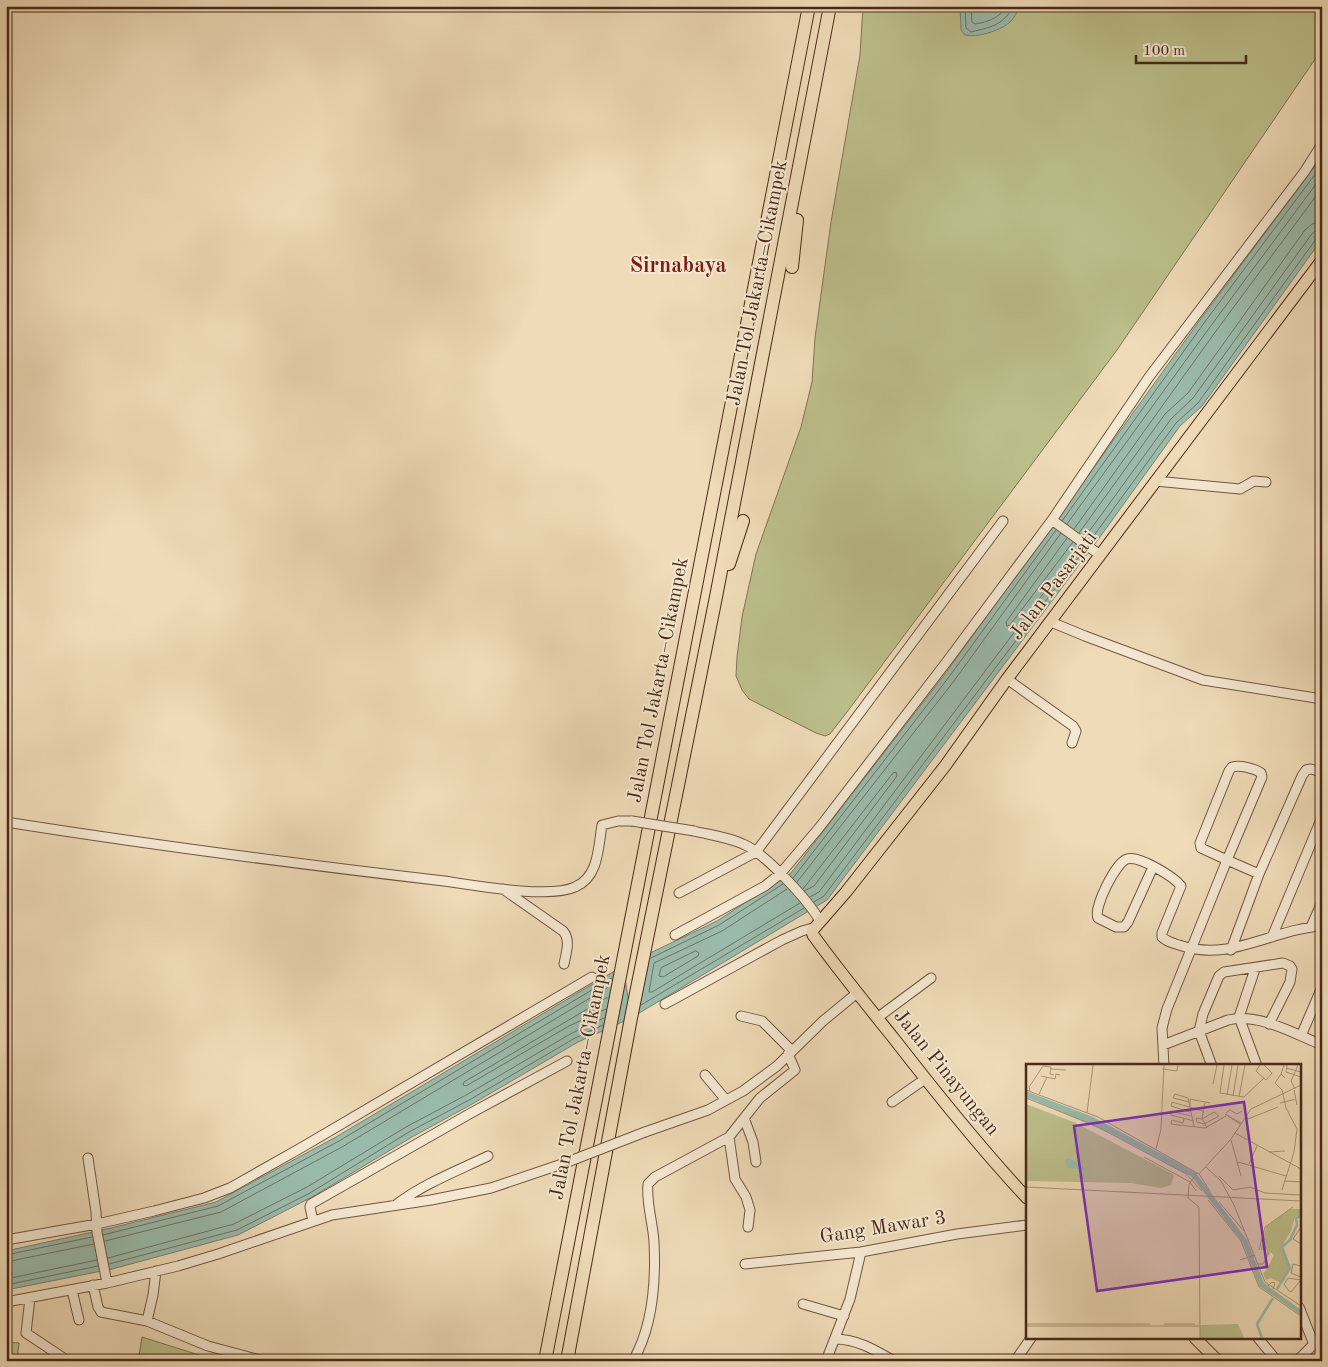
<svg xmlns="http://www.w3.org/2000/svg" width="1328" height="1367" font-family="'Old Standard TT',serif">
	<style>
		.green { fill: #bcbf8c; stroke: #827452 }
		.water { fill: #9abbac; stroke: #7a8171 }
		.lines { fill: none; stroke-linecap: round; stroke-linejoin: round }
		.shore { stroke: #727262; stroke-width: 1 }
		.minor-casing { stroke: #725640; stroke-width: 11 }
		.major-casing { stroke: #492918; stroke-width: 13 }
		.highway-casing { stroke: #492918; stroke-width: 14 }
		.minor { stroke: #f5e8d1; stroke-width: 9 }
		.major { stroke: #efdbb8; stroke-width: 11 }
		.highway { stroke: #efdbb8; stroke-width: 12 }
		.minor-bridge-casing { stroke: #725640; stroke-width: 11; stroke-linecap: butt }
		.minor-bridge { stroke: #f5e8d1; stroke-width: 9 }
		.labels { text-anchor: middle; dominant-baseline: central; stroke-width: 4; stroke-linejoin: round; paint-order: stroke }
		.street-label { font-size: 20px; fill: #492918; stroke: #f5e8d1 }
		.quarter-label { font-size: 22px; font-weight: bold; fill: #7a1f14; stroke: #f5e8d1 }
		.inset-river { fill: none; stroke: #9abbac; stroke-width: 2.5 }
		.inset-road { fill: none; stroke: #ad9478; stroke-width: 1 }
		.view { fill: #7b2cbf; fill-opacity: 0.15; stroke: #7b2cbf; stroke-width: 2.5 }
		.inset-edge { fill: none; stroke: #492918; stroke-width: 2.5 }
	</style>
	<rect width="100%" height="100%" fill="#efdbb8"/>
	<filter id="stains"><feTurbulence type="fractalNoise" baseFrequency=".004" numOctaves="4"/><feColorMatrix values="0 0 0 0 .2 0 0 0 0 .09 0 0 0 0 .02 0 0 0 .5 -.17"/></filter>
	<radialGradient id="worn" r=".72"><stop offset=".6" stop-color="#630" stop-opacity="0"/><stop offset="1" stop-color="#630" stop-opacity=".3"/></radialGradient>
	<path class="green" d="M 863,6 L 1322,6 L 1322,49 L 1117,350 L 847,712 L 830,734 L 825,736 L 816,733 L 749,699 L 742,690 L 736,676 L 737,657 L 742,617 L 756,554 L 801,427 L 812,382 L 815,338 L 831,222 L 860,55 Z
		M 142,1337 L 218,1361 L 138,1361 Z
		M 6,1342 L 19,1343 L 17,1361 L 6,1361 Z"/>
	<path class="water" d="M 960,6 L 1020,6 C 1017,12 1014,19 1009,23 C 999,31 977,38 965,35 L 961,30 Z
		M 1322,157 L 1322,239 L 1202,406 L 1180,426 L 1097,541 L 827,900 L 631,1018 L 578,1042 L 474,1103 L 412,1137 L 312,1197 L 238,1235 L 112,1269 L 6,1290 L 6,1251 L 111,1228 L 216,1202 L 336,1137 L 623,966 L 631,1016 L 644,956 L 717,921 L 791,873 L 945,674 L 1200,320 Z"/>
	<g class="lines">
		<path class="shore" d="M 965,6 L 966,28 L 971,32 C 992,27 1003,25 1014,6
			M 971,6 L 972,22 L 975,24 C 988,22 1000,18 1007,6
			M 1062,521 L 1204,323 L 1322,165
			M 1067,524 L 1210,327 L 1322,176
			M 1074,529 L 1216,331 L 1322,188
			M 1079,533 L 1165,414 L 1188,393 L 1305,230 L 1312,224 L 1322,222
			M 1085,537 L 1171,419 L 1193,398 L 1311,235 L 1315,231 L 1322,230
			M 1067,538 L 1006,622 L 1007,626 L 1010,625 L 1073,542
			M 1090,541 L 1176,423 L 1198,403 L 1316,239 L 1322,236
			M 793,878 L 949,677 L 1056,530
			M 797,882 L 954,681 L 1061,533
			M 787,889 L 722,931 L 654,963 L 649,992 L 652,992 L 800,903
			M 803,889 L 893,773 L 896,772 L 897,776 L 814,886 L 804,891
			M 810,897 L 819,892 L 1079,546
			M 814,902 L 824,896 L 1084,550
			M 696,951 L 699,953 L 698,956 L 663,977 L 659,976 L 661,968 Z
			M 651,958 L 719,925 L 783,884
			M 641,1005 L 804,908
			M 606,1009 L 569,1026 L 466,1086 L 463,1085 L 464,1082 L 606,998 L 608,998
			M 103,1235 L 218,1206 L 339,1141 L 612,978
			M 105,1241 L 221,1212 L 342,1147 L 610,986
			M 6,1255 L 92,1237
			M 108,1258 L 234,1224 L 307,1187 L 406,1127 L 468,1094 L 572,1033 L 604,1018
			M 6,1262 L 94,1244
			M 109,1264 L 237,1230 L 310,1193 L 409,1132 L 471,1099 L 575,1038 L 603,1025
			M 6,1279 L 97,1260
			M 6,1285 L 98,1266"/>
		<g class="minor-casing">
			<path id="minor" d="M 1155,481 L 1240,489 L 1254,481 L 1266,482
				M 1052,520 L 1100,555
				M 1051,622 L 1085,636 L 1203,680 L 1322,699
				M 1007,679 L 1073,726 L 1076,731 L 1072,743
				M 6,822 C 151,845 298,864 444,881 C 473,885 549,899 575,887 C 599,877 598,848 602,825 L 618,821 L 632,821
				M 694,831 C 710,835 728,837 743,844 C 765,853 808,900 820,921
				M 1153,867 L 1128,922 L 1124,927 L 1116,927 L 1098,918 C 1093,908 1116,862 1127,859 C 1139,855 1174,877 1181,886 L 1162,933 L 1162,937 C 1167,942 1173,943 1179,945 C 1230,963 1272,929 1322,926
				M 503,889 L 563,931 C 571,940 566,953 564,964
				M 679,893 L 756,852 L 1003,521
				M 1311,927 L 1322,902
				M 675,935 L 765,886 L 780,874 L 819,828 L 948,660 L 1052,520 L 1149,377 L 1305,171 L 1322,144
				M 1272,937 L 1322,817
				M 1231,950 L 1259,874 L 1302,776 L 1306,770 L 1311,769 L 1322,772
				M 1255,969 L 1239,1017 L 1257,1066
				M 665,1004 L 782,940 L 802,931 L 813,928
				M 741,1016 L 762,1021 L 792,1051
				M 877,1018 L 931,978
				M 1301,1036 L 1322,987
				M 1163,1045 L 1228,1020 C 1259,1013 1293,1033 1322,1045
				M 1164,1066 L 1162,1028 L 1167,1009 L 1227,860 L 1201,848 L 1200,843 L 1229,771 L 1232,767 C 1240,765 1254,768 1261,773 L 1262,777 L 1227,860 L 1259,874
				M 1212,1066 L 1199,1031 L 1203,1014 L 1219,976 L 1224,972 L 1283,963 L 1290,966 L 1292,969 L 1290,982 L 1269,1024
				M 705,1075 L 726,1100
				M 892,1102 L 925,1079
				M 744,1118 L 753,1142 L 756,1162
				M 645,1132 L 708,1110 L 743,1091 L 777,1066 L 823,1021 L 857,993
				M 729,1137 L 735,1179 L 746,1197 L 750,1210 L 748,1227
				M 88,1158 L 96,1212 L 97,1232 L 107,1283
				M 397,1204 C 425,1183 457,1171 488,1156
				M 313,1221 L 310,1207 L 311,1204 L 471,1113 L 567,1061
				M 6,1240 L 97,1224 L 154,1211 L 204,1198 L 230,1188 L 299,1149 L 592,977
				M 745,1264 L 861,1252 L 957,1234 L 1027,1225
				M 93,1285 L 98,1307 L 101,1312 L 147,1321 L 153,1295 L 156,1271
				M 72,1290 L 79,1320
				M 30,1298 L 26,1333 L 68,1361
				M 6,1302 L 107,1283 L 178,1266 L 218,1254 L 332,1215 L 431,1200 L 491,1188 L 565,1163
				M 803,1304 L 844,1316
				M 147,1321 L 208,1346 L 264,1361
				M 1258,1338 L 1277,1361
				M 835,1339 C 857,1339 875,1350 894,1361
				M 633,1361 C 653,1326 656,1281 654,1242 C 653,1223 646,1203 648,1184 L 655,1177 L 729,1137 L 760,1098 L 795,1070 L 788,1054
				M 826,1361 L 850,1299 L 861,1252
				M 1015,1361 L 1031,1338
				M 1297,1361 L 1312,1346 L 1313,1342 L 1299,1307"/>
		</g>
		<g class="major-casing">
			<path id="major" d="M 1027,1198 C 980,1148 937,1094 895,1040 C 867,1005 839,971 813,935 L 812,931 L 846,892 L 945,766 L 1007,679 L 1322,260
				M 1195,1338 L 1218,1361"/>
		</g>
		<g class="highway-casing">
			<path id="highway" d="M 792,267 L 797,220
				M 729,564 L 743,521
				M 545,1361 L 809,6
				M 567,1361 L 631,1018 L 715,602 L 830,6"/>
		</g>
		<use href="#minor" class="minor"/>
		<use href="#major" class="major"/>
		<use href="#highway" class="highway"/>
		<g class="minor-bridge-casing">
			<path id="minor-bridge" d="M 632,821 L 694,831
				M 565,1163 L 645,1132"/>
		</g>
		<use href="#minor-bridge" class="minor-bridge"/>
	</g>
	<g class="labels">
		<g class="street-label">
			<text transform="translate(758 283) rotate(-79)">Jalan Tol Jakarta–Cikampek</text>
			<text transform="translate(1054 586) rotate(-53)">Jalan Pasarjati</text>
			<text transform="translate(659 680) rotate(-79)">Jalan Tol Jakarta–Cikampek</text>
			<text transform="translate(946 1073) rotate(51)">Jalan Pinayungan</text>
			<text transform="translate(581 1077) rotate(-79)">Jalan Tol Jakarta–Cikampek</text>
			<text transform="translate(883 1228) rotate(-9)">Gang Mawar 3</text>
		</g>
		<g class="quarter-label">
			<text x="678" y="266">Sirnabaya</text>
		</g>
	</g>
	<g transform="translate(1026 1064)">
		<rect width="275" height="275" fill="#efdbb8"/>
		<path d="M 0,40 L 50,59 L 145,109 L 148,111 L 145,121 L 135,124 L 105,119 L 0,117 ZM 264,145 L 275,145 L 275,151 L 269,153 L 265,167 L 256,182 L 263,203 L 255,219 L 245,214 L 240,216 L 237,209 L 241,206 L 238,201 L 243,201 L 248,191 L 244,188 L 241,192 L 241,186 L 235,186 L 240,163 ZM 212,260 L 218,274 L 174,274 L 174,261 Z" fill="#bcbf8c"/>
		<path d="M 0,27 L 67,53 L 169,108 L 221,176 L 238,219 L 275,246 L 275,251 L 233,222 L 217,179 L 166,113 L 90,72 L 0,33 ZM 43,94 L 56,101 L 59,106 L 41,104 L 39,95 Z" fill="#9abbac"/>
		<path class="inset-river" d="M 251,225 L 264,204 L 256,183 L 264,176 L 271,161 L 270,154 L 275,152M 236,274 L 231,260 L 247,234"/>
		<path class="inset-road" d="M 198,1 L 194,29 L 218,33 L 238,14M 234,1 L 230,7 L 240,16 L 246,9 L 238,1M 258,1 L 255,10 L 259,14M 261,1 L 260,8 L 275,13M 260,4 L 275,8M 25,5 L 40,6M 136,5 L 151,7 L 152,1M 255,10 L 249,19 L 256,26 L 260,44 L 271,65 L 268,88 L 256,126M 15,12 L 29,15 L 30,10 L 34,11M 187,20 L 191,1M 269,25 L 265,17 L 272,1M 0,26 L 72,53 L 173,110 L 205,75 L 225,45 L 275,21M 268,26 L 271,41M 4,27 L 3,23 L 17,2 L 25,3 L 24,10 L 28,11M 13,30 L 21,13M 201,31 L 206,1M 207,32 L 212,1M 213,33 L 219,1M 0,34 L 70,62 L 160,110 L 176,127M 147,34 L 149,30 L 162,34 L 168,62M 147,34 L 163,38M 179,39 L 176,54 L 181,64M 254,39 L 270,35M 163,43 L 146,38 L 145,42 L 164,48M 177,47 L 164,43 L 164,35 L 184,39M 188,48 L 193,52 L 178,60 L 171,58 L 170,54 L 176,55 ZM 61,49 L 67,1M 200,49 L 204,46 L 211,50 L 216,47M 165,52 L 144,47 L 145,51 L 168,57M 220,52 L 222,55 L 252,43M 158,55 L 157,59 L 146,56 L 145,60 L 179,64 L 200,52M 214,60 L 199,50 L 215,59M 209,69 L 275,105M 205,76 L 215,112M 130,85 L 135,65 L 138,1M 243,88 L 259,87M 118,93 L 164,118 L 170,127M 212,98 L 260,112M 223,100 L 231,82M 180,103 L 195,117 L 208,141 L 239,218 L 275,242M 171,109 L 163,120 L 162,134 L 173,143 L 174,274M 173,110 L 184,127M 193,112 L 207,126 L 224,123 L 239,129 L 275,131M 258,117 L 275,118M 0,123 L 275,137M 182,136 L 215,177 L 233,223 L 275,252M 193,138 L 218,167M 275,163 L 267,175 L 275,180M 233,186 L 239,163 L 267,143M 214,196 L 229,191M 232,200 L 237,200 L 243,189M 275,202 L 267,200 L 265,209 L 275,213M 242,222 L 246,218 L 249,219 L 247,225M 262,226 L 258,220 L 262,214 L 275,216M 262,226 L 265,228 L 274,217M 0,260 L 124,260M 138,260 L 169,260M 0,262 L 174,262"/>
		<path class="view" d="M 218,38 L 241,203 L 71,227 L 48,62 Z"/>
		<rect width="275" height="275" class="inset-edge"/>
	</g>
	<rect width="1328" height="1367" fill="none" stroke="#efdbb8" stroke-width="25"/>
	<rect x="8" y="8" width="1313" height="1352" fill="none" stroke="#492918" stroke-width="2.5"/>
	<rect x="12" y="12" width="1303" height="1342" fill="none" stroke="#492918"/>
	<path d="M1136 55v8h110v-8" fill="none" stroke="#492918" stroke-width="2.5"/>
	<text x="1143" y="55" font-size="15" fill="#492918" stroke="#f5e8d1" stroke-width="4" paint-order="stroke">100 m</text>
	<rect width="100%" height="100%" filter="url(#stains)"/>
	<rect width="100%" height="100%" fill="url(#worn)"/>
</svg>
